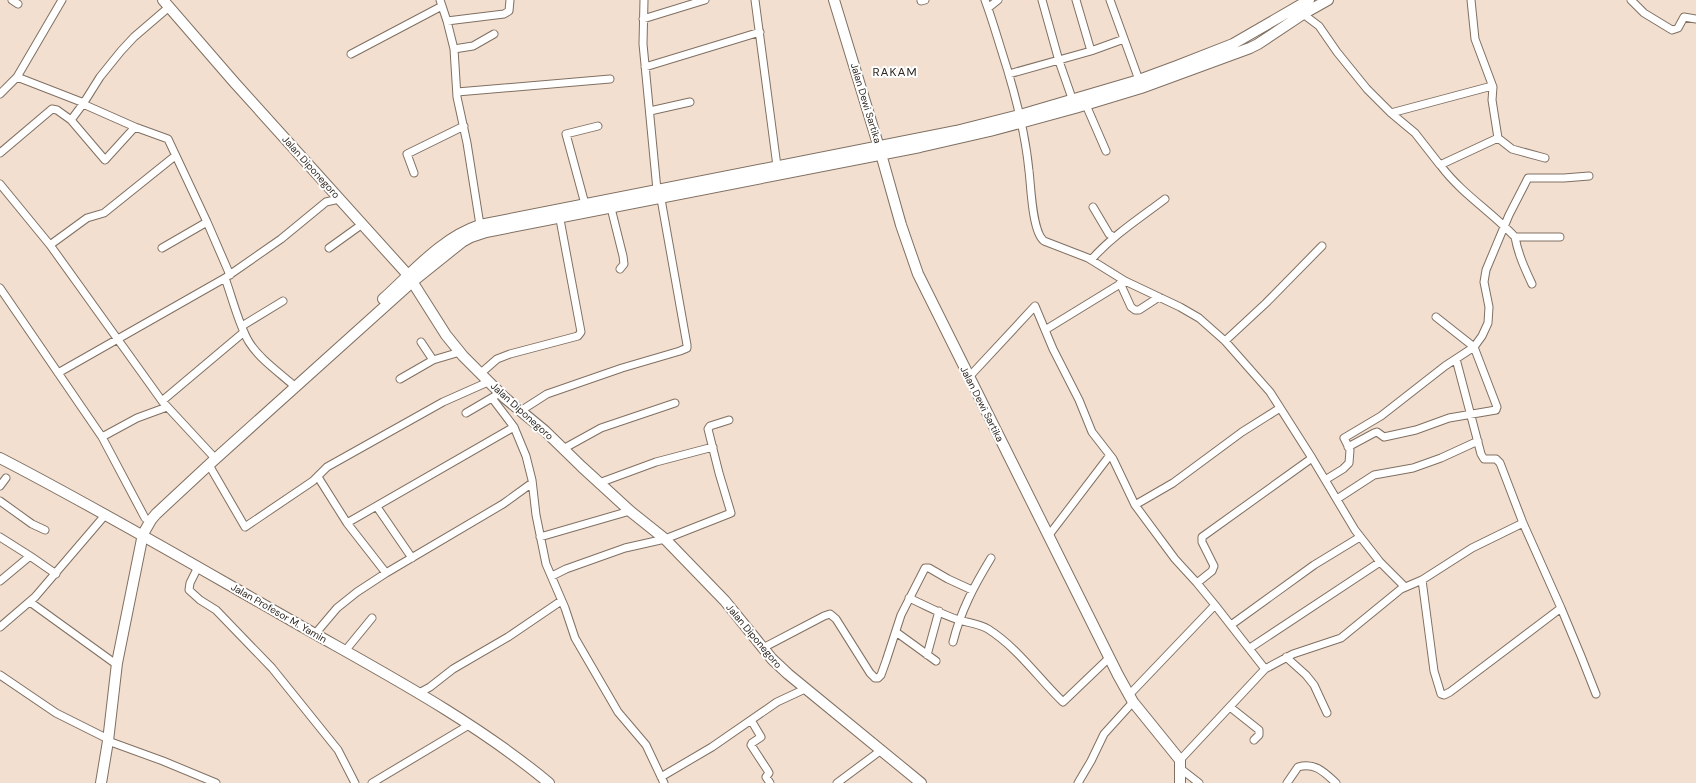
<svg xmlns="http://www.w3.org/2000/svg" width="1696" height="783" font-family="'DM Sans',sans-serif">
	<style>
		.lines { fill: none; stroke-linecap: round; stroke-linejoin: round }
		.street-casing { stroke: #807062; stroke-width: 9 }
		.secondary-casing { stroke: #807062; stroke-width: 12 }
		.street { stroke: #fff; stroke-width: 7 }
		.secondary { stroke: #fff; stroke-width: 10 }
		.labels { text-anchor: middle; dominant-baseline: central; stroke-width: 4; stroke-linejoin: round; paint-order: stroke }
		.street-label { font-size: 10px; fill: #2e2721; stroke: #fff }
		.quarter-label { font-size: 12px; letter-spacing: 1px; fill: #2e2721; stroke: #fff }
	</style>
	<rect width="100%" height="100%" fill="#f2dfd0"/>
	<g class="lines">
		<g class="street-casing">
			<path id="street" d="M 12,0 L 18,4
				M 440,0 L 447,21 L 454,49 L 457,97 L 467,143 L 480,225
				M 644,0 L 643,44 L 657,190
				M 755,0 L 777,166
				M 985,0 C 991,16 996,33 1001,49 C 1014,89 1025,129 1029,171 C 1031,186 1032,232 1044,241 L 1088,258 L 1125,281 L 1180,307 L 1199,318 L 1225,341 L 1270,392 L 1312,458 L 1202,537 L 1202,542 L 1214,566 L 1212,571 L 1197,583 L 1215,605 L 1129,695
				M 1042,0 L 1059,61 L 1074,104
				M 1076,0 L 1091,51
				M 1110,0 L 1139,80
				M 1471,0 L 1475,39 L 1493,87 L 1492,100 L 1498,138 L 1512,149 L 1545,158
				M 1631,0 L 1644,13 L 1672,30 L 1678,28 L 1684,17 L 1696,19
				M 921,1 L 925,0
				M 988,8 L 998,0
				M 1303,14 L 1319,26 L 1337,52 L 1367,89 L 1391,113 L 1415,133 L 1440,165 L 1498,138
				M 643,19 L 705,0
				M 447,21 L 504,14 L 509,11 L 510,0
				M 454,49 L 473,46 L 494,34
				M 351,54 L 442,6
				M 645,67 L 760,32
				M 1009,74 L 1091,51 L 1124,39
				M 17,77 L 84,103
				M 457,92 L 610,79
				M 0,94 L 17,77 L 62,0
				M 83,104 L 135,127 L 168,139 L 207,222 L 230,275
				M 1086,105 L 1106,151
				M 650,111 L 690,102
				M 1391,113 L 1492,86
				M 135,127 L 105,160 L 71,120 L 83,104 L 100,77 L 121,51 L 134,37 L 169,7
				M 0,153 L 52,109 L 57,110 L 71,120
				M 1441,166 C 1462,194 1492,212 1515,237 L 1560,237
				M 414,173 L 407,154 L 464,126
				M 0,184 L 50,245 L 162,401 L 212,455
				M 585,204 L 566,134 L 598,126
				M 1093,207 L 1109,234 L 1114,237
				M 611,208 L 623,256 L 624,264 L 620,269
				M 1515,237 C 1518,254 1525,269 1532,284
				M 50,245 L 87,218 L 104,213 L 175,156
				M 162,248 L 207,222
				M 329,248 L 361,225
				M 1091,260 C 1112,236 1140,218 1165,199
				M 225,278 C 232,297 239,326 249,342 C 259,358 277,371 291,383
				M 1120,283 L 1131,307 L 1135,310 L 1139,310 L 1159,297
				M 0,288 L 102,437 L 145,518
				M 242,326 L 283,301
				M 1045,330 L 1125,281
				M 1225,341 L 1266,303 L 1322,246
				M 421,342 L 433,360
				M 1456,359 L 1481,454 L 1484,459 L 1496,459 L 1500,463 L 1523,523 L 1561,608
				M 58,373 L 225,278 L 281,239 L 326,202 L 339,199
				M 481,373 L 497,359 L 510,354 L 578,336 L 581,332 L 559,214
				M 969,377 L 1035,306 L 1053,349 L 1079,400 L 1092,432 L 1113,459 L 1135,505 L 1173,483 L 1242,432 L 1280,408
				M 400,379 L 433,360 L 460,352
				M 492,398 L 514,427 L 526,456 L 532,480 L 536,515 L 546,564 L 565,608 L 575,638 L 618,712 L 646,745 L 664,783
				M 162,401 L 244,332
				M 522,410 L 547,394 L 622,368 L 680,351 L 687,348 L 687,345 L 661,199
				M 466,413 L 495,396
				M 102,437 L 137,418 L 167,407
				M 1348,447 L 1374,433 L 1377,432 L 1384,437 L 1416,430 L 1449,418 L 1496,410 L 1497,407 L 1474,347 L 1482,336 L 1488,323 L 1489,307 L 1484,282 L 1486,270 L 1509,215 L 1528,178 L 1564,178 L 1589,176
				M 563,449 L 601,428 L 675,403
				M 1312,458 L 1355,530 L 1380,562 L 1405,587
				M 209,465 L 245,527 L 313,481 L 327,467 L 443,402 L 488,382
				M 318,477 L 347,523 L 386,573
				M 1325,480 L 1343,469 L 1349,463 L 1350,450 L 1344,438 L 1381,416 L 1445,366 L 1474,347 L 1436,317
				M 599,483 L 656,462 L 713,447
				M 0,486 L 6,478
				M 1337,499 L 1374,475 L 1413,468 L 1441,458 L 1478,441
				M 0,501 L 32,524 L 45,530
				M 1135,505 L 1175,559 L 1197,583
				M 377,507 L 412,558
				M 347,523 L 514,427
				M 1049,535 L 1110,455
				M 0,537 L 30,556
				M 540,537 L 630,511
				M 198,567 L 190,583 L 189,590 L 200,600 L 216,610 L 272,668 L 338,750 L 355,783
				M 552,576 L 566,569 L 625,548 L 665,539 L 731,513 L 719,473 L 708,429 L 710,426 L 729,420
				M 1422,580 L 1434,671 L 1441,694 L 1444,695 L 1450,692 L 1561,608 L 1581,656 L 1596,694
				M 0,581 L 30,556 L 56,574
				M 909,598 C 925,605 942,615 959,620 C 969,623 980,624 988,629 C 1018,648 1038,678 1063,702 L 1109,658
				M 30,602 L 113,662
				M 1231,625 L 1314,565 L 1360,537
				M 0,627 L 35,597 L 106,514
				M 896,632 L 936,661
				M 315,634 L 337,608 L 357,592 L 386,573 L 503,504 L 532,483
				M 953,642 C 961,610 974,586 991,558
				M 763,648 L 824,616 L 830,614 L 836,619 L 870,673 L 875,678 L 878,678 L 881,675 L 886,661 L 901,615 L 925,568 L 929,568 L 948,579 L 972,590
				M 1250,648 L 1380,562
				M 345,651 L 372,618
				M 927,655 L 939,611
				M 1286,657 L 1306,675 L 1314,685 L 1327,713
				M 1265,669 L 1293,654 L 1341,638 L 1401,589 L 1422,580 L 1472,548 L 1523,523
				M 0,675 L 56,713 L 104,737
				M 419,693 L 430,687 L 453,669 L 508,637 L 561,601
				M 1230,707 L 1259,730 L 1259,735 L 1254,740
				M 751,720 L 761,737 L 752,743 L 751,745 L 768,771 L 769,773 L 766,777 L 770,783
				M 108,741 L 163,761 L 216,783
				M 1180,760 L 1265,669 L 1215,605
				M 1181,769 L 1199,783
				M 661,777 L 712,747 L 777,702 L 805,689
				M 372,783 L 469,725
				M 837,783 L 880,751
				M 1078,783 L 1091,761 L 1104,734 L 1133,702
				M 1287,783 L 1298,767 C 1315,762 1324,772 1336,783"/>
		</g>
		<g class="secondary-casing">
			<path id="secondary" d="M 163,0 L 234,82 L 408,275 L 446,335 L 463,356 L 505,398 L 545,431 L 582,467 L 630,511 L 665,539 L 725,601 L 772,659 L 788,674 L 921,783
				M 834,0 L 881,154 L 901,225 L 918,274 L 1118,675 L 1133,702 L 1180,760 L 1180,783
				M 383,299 C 413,272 441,238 480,225 L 956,131 L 1020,115 L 1139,80 L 1177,66 L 1233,44 L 1309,0
				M 0,458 C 95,507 187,561 280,614 C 372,667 467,715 549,783
				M 101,783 L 108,741 L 117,663 L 143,534 L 151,520 L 156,514 L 213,461 L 412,282 L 462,242 L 471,237 L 486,232 L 920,147 L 990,131 L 1075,108 L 1141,88 L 1250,48 L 1258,44 L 1303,14 L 1328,0"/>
		</g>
		<use href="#street" class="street"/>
		<use href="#secondary" class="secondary"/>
	</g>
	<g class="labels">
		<g class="street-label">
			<text transform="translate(866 103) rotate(73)">Jalan Dewi Sartika</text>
			<text transform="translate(311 167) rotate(48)">Jalan Diponegoro</text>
			<text transform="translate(982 404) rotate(63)">Jalan Dewi Sartika</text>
			<text transform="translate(522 411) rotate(42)">Jalan Diponegoro</text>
			<text transform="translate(279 613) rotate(30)">Jalan Profesor M. Yamin</text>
			<text transform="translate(754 636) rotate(50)">Jalan Diponegoro</text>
		</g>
		<g class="quarter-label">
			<text x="895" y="72">RAKAM</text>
		</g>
	</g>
</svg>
